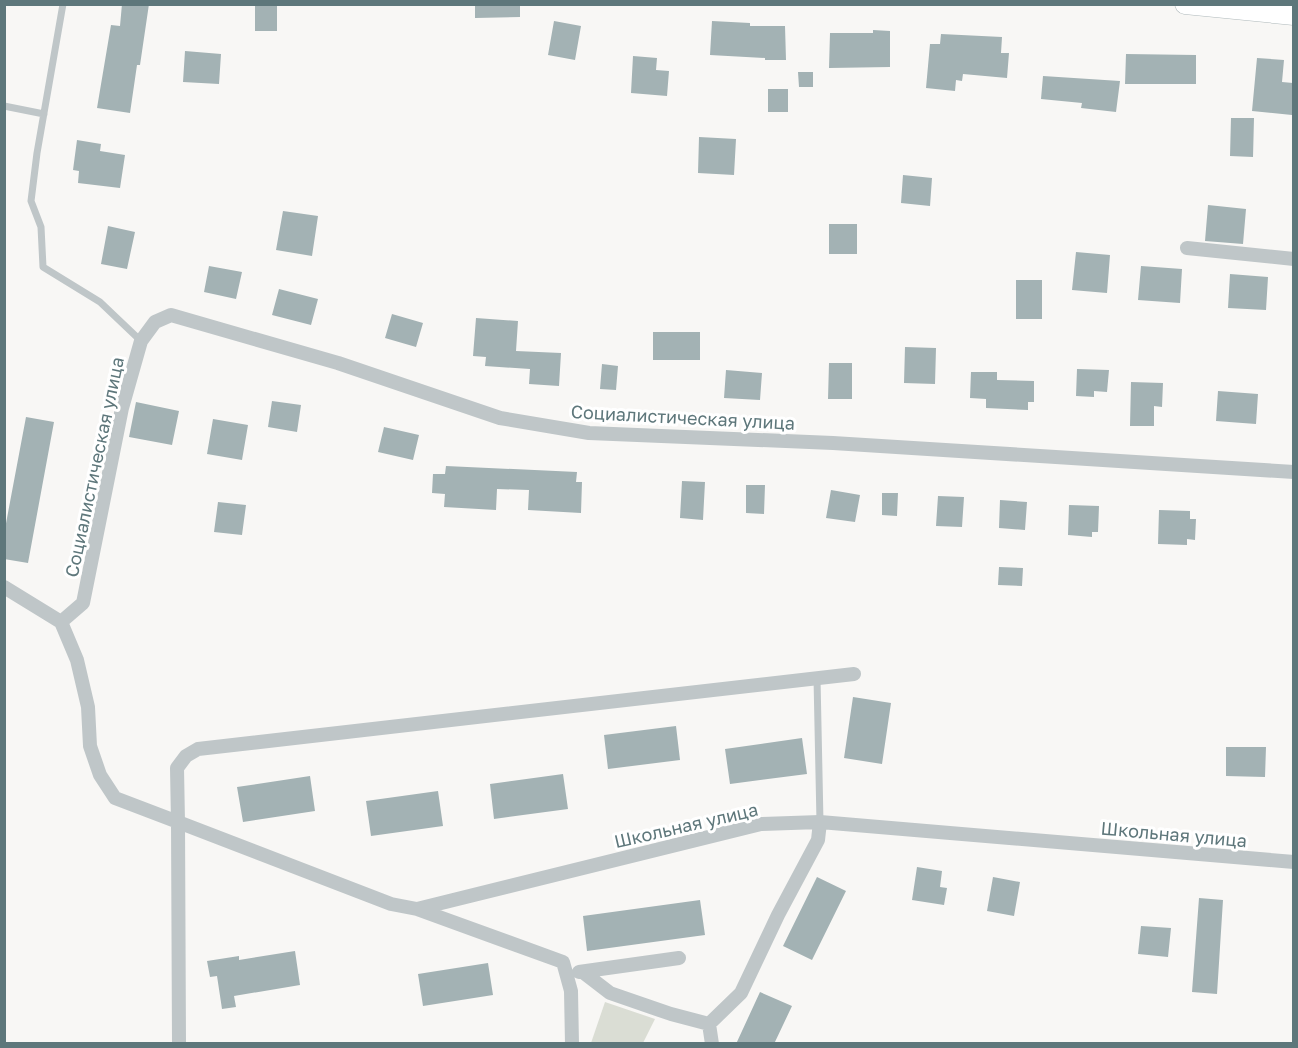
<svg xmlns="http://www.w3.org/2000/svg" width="1298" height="1048" font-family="'Golos Text',sans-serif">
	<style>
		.green { fill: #daddd4 }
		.building { fill: #a3b2b4 }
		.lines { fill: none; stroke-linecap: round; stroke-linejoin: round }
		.secondary-casing { stroke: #afb9bb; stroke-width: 21 }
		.lane { stroke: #bfc6c8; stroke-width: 7 }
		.street { stroke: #bfc6c8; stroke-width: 14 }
		.secondary { stroke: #fff; stroke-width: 20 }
		.labels { text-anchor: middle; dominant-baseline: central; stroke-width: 6; stroke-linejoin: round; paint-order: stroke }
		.street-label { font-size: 18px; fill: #5e777b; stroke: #fff }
	</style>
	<rect width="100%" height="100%" fill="#f8f7f5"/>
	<path class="green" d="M 605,1002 L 655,1019 L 643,1043 L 591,1043 Z"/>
	<path class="building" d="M 122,4 L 149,4 L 140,65 L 137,65 L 130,113 L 97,108 L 111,25 L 120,26 Z
		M 255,4 L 277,4 L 277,31 L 255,31 Z
		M 475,4 L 520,4 L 520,17 L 475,18 Z
		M 554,21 L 581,26 L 575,60 L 548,55 Z
		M 712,21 L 750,23 L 750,26 L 785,26 L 786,60 L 765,60 L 765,58 L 710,55 Z
		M 873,30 L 890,31 L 890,67 L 829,68 L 830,33 L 873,33 Z
		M 941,34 L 1002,37 L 1001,53 L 1009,53 L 1007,78 L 963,74 L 962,81 L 956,80 L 955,91 L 926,88 L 930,44 L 940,44 Z
		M 185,51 L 221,54 L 219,84 L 183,82 Z
		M 1126,54 L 1196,55 L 1196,84 L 1125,84 Z
		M 633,56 L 657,58 L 656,70 L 669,71 L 667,96 L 631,93 Z
		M 1257,58 L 1284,60 L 1282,82 L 1293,83 L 1292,115 L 1252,111 Z
		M 798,72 L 813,72 L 813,87 L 799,87 Z
		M 1043,76 L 1120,81 L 1116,112 L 1081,108 L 1082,103 L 1041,99 Z
		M 768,89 L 788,89 L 788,112 L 768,112 Z
		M 1231,118 L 1254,118 L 1253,157 L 1230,156 Z
		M 699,137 L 736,139 L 734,175 L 698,173 Z
		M 77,140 L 101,144 L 100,151 L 125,155 L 120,188 L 78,183 L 79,171 L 73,170 Z
		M 903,175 L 932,178 L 930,206 L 901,203 Z
		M 1208,205 L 1246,209 L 1243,244 L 1205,241 Z
		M 283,211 L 318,216 L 312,256 L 276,250 Z
		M 829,224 L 857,224 L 857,254 L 829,254 Z
		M 108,226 L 135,232 L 127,269 L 101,264 Z
		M 1076,252 L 1110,255 L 1107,293 L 1072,290 Z
		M 209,266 L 242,272 L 236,299 L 204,292 Z
		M 1141,266 L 1182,269 L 1180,303 L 1138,300 Z
		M 1230,274 L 1268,277 L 1266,310 L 1228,308 Z
		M 1016,280 L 1042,280 L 1042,319 L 1016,319 Z
		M 279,289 L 318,299 L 311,325 L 272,315 Z
		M 392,314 L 423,323 L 416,347 L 385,338 Z
		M 476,318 L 518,321 L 516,351 L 561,353 L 559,386 L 529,384 L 530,369 L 485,366 L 486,357 L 473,356 Z
		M 653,332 L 700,332 L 700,360 L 653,360 Z
		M 905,347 L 936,348 L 935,384 L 904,383 Z
		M 829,363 L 852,363 L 852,399 L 828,399 Z
		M 602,364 L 618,366 L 616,390 L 600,389 Z
		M 1077,369 L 1109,370 L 1107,392 L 1094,391 L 1094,397 L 1076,396 Z
		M 726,370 L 762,373 L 760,400 L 724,398 Z
		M 971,372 L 997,372 L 997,380 L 1034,381 L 1034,402 L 1028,402 L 1028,410 L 986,408 L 986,399 L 970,398 Z
		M 1131,382 L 1163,383 L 1162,407 L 1154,406 L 1154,426 L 1130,426 Z
		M 1218,391 L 1258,394 L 1256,424 L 1216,421 Z
		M 272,401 L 301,405 L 297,432 L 268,427 Z
		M 136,402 L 179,411 L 172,445 L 129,437 Z
		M 26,417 L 54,422 L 28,563 L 4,559 L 4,534 Z
		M 213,419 L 248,425 L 242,460 L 207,454 Z
		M 384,427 L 419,435 L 413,460 L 378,452 Z
		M 446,466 L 577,472 L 576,482 L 582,482 L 581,513 L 528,510 L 529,490 L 497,489 L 496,510 L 444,507 L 445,494 L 432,493 L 433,474 L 445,474 Z
		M 682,481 L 705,482 L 703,520 L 680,518 Z
		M 746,485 L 765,485 L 764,514 L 746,513 Z
		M 831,490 L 860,495 L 855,522 L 826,518 Z
		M 882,493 L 898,493 L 897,516 L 882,515 Z
		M 938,496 L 964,497 L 962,527 L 936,526 Z
		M 1000,500 L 1027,502 L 1025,530 L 999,528 Z
		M 218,502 L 246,505 L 242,535 L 214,532 Z
		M 1069,505 L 1099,506 L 1098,532 L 1092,532 L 1092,537 L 1068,535 Z
		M 1159,510 L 1190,511 L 1190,519 L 1196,519 L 1195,540 L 1187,539 L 1187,545 L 1158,544 Z
		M 999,567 L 1023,568 L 1022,586 L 998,585 Z
		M 853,697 L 891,703 L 882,764 L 844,758 Z
		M 676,726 L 680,760 L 608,769 L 604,735 Z
		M 802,738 L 807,774 L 730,784 L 725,749 Z
		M 1226,747 L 1266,747 L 1265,777 L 1226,776 Z
		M 563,774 L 568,809 L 494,819 L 490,784 Z
		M 310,776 L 315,811 L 243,822 L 237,787 Z
		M 438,791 L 443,826 L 371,836 L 366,801 Z
		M 917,867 L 942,871 L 940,887 L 947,888 L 944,905 L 912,900 Z
		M 817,877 L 846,891 L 812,960 L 783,946 Z
		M 993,877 L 1020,882 L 1014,916 L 987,911 Z
		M 1199,898 L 1223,900 L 1217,994 L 1192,992 Z
		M 700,900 L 705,935 L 587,951 L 583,916 Z
		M 1141,926 L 1171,928 L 1168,957 L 1138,954 Z
		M 295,951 L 300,985 L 234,996 L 236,1007 L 222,1009 L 217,976 L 210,977 L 207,961 L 239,956 L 239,960 Z
		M 488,963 L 493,995 L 423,1006 L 418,974 Z
		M 760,992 L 792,1006 L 774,1044 L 736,1044 Z"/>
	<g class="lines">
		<g class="secondary-casing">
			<path id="secondary" d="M 1185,4 L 1294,15"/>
		</g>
		<path class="lane" d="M 63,4 L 37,153 L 31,201 L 41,227 L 43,267 L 100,302 L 141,341
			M 4,106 L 44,114
			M 817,678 L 820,822"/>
		<path class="street" d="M 1187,248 L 1294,259
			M 4,587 L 61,622 L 77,660 L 88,707 L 90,746 L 100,775 L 115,798 L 178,822 L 179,1044
			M 61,622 L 83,603 L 122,408 L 141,341 L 155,322 L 171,315 L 338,363 L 500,418 L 589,433 L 833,443 L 1294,472
			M 854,674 L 198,749 L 186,756 L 177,768 L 178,822 L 391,904 L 417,909 L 761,824 L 820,822 L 1294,862
			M 417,909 L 563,962 L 571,991 L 572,1044
			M 579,972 L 679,958
			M 584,973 L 610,993 L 671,1014 L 709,1024 L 712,1044
			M 709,1024 L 741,993 L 778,915 L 818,840 L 820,822"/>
		<use href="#secondary" class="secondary"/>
	</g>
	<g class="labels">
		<g class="street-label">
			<text transform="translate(683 417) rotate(3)">Социалистическая улица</text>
			<text transform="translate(94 467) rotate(-78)">Социалистическая улица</text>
			<text transform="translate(686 825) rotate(-13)">Школьная улица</text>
			<text transform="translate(1174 834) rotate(5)">Школьная улица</text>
		</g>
	</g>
	<rect width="1298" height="1048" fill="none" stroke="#5e777b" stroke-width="12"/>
</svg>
